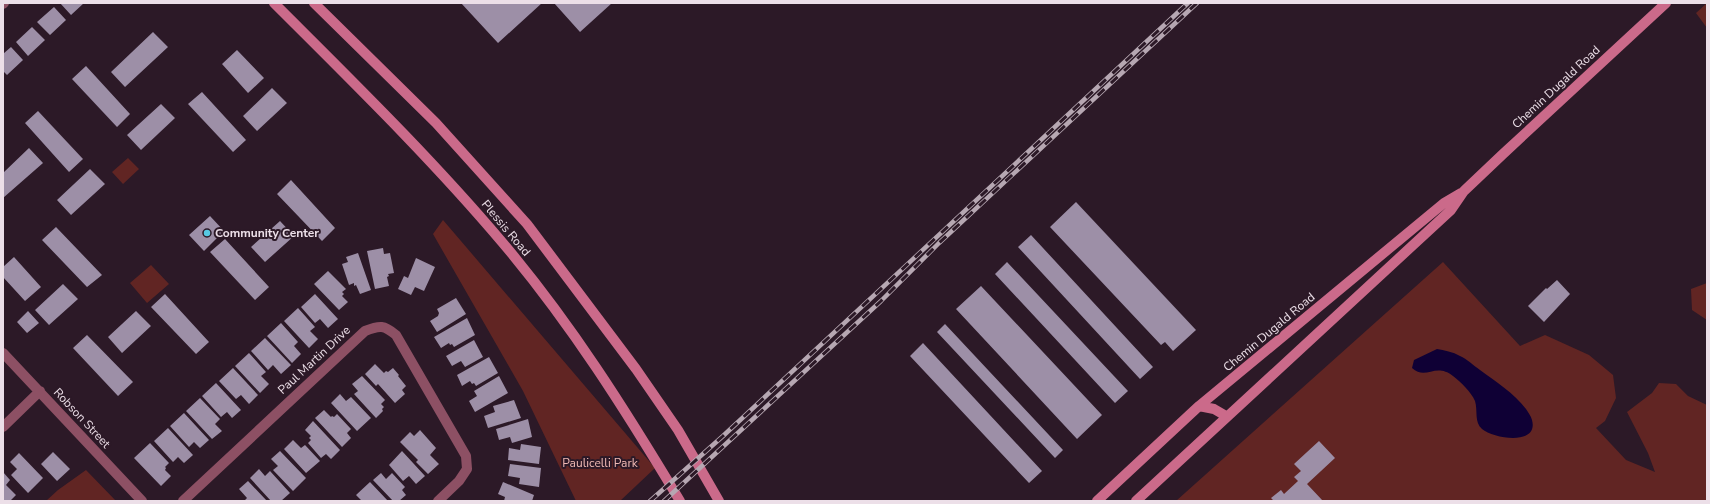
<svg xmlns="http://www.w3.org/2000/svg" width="1710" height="504" font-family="'Nunito Sans',sans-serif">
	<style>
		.green { fill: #612523 }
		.water { fill: #0f0035 }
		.building { fill: #9d8fa7 }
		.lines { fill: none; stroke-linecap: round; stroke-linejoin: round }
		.minor { stroke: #8d5064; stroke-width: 10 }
		.secondary { stroke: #cb6a8a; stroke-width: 10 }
		.rail-casing { stroke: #b6a7b2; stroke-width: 4.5 }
		.rail { stroke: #2c1927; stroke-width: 3; stroke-dasharray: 9; stroke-linecap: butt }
		.poi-dot { fill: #57c9e3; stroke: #2c1927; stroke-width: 1.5 }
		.labels { text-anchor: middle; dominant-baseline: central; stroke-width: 4; stroke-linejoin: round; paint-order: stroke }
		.street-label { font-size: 12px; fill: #ecdfe8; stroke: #2c1927 }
		.poi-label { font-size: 12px; font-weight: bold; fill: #ecdfe8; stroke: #2c1927; text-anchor: start }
		.park-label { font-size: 12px; fill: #efb9b4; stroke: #2c1927 }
	</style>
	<rect width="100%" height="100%" fill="#2c1927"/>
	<path class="green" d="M 1707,3 L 1707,28 L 1696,13 Z
		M 128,158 L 139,169 L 123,184 L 112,172 Z
		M 443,220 L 655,468 L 620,501 L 576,501 L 523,391 L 433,234 Z
		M 1443,262 L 1520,346 L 1545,335 L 1589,355 L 1613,375 L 1616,398 L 1605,421 L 1596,428 L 1626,460 L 1655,472 L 1648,453 L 1627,412 L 1652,393 L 1659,383 L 1676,384 L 1688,396 L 1707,405 L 1707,501 L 1176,501 Z
		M 151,265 L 169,284 L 147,303 L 130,283 Z
		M 1707,283 L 1707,320 L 1692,310 L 1691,289 Z
		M 86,470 L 116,501 L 46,501 L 58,490 Z"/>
	<path class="water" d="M 1437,349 C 1444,350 1453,352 1460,356 C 1467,359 1473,365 1480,370 C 1495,381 1514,393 1526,409 C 1528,412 1531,416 1532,420 C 1539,446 1494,439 1482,429 C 1474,422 1478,411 1475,401 C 1471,392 1461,382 1453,376 C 1435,362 1426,381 1412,368 L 1414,360 Z"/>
	<path class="building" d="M 60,3 L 84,3 L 71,15 Z
		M 461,3 L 542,3 L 498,43 Z
		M 554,3 L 612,3 L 580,32 Z
		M 54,7 L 66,20 L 50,35 L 37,22 Z
		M 32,27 L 45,40 L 28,56 L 16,42 Z
		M 153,32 L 168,47 L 125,87 L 111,72 Z
		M 11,47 L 23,60 L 7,75 L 3,71 L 3,54 Z
		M 237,50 L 264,78 L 248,93 L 222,64 Z
		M 86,66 L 130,114 L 117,127 L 72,79 Z
		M 272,88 L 287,103 L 257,131 L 243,116 Z
		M 202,92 L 246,140 L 233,152 L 188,104 Z
		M 161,104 L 175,118 L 141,150 L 127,135 Z
		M 38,111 L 83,159 L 69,172 L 25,123 Z
		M 29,148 L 43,163 L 3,198 L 3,173 Z
		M 90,169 L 105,184 L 71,215 L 57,200 Z
		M 291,180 L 335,228 L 322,241 L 277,194 Z
		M 1076,202 L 1196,330 L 1173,351 L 1165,342 L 1161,345 L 1050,227 Z
		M 210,216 L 224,231 L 204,251 L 189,235 Z
		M 280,221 L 294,236 L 265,262 L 251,247 Z
		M 56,227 L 102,275 L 87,287 L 42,240 Z
		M 1031,235 L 1153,367 L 1140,379 L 1018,247 Z
		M 225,239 L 269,287 L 255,300 L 210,252 Z
		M 383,248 L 384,254 L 390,253 L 394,273 L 388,274 L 389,276 L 387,277 L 389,286 L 375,289 L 367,251 Z
		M 358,253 L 371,290 L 360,294 L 356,285 L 354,286 L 354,283 L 349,285 L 342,264 L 348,262 L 346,257 Z
		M 14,257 L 41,287 L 25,301 L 3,277 L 3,267 Z
		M 416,258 L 435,267 L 424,291 L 415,287 L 411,295 L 398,289 L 404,276 L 408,278 Z
		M 1007,262 L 1128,391 L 1115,403 L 995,274 Z
		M 328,271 L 346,289 L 342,292 L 344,294 L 342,296 L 348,302 L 339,310 L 314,284 Z
		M 1557,280 L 1570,294 L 1544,322 L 1528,306 L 1546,288 L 1547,289 Z
		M 63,284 L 78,299 L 49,325 L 35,310 Z
		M 981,286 L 1102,415 L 1077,439 L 956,309 Z
		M 165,294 L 209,342 L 196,354 L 151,307 Z
		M 315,294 L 338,319 L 328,328 L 320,319 L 315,323 L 301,307 Z
		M 456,298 L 466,314 L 437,332 L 430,321 L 438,316 L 439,313 L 437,309 Z
		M 298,308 L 315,327 L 310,331 L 318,339 L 309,348 L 284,321 Z
		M 28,311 L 39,323 L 27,333 L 17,322 Z
		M 136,311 L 151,326 L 122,353 L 108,337 Z
		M 467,318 L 475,335 L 454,347 L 452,344 L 450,345 L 449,343 L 441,348 L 434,337 Z
		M 281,323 L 298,342 L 294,346 L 301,354 L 292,363 L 267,336 Z
		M 945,324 L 1063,450 L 1055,458 L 937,332 Z
		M 87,335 L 133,382 L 118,396 L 73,348 Z
		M 265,338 L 291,365 L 281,374 L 273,365 L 268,370 L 251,351 Z
		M 474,340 L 483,357 L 465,367 L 461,361 L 452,366 L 446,356 Z
		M 923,343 L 1042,471 L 1029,483 L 910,356 Z
		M 249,353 L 266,372 L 261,376 L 269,384 L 260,393 L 235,366 Z
		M 489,357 L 498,373 L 476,386 L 474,383 L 472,384 L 470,381 L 462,386 L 457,375 Z
		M 375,364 L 384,373 L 386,371 L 388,372 L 393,368 L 399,375 L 398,376 L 406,386 L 402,390 L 405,394 L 395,403 L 378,384 L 376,386 L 365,374 Z
		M 233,368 L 258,395 L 249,404 L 241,395 L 236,399 L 219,381 Z
		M 362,376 L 385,400 L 381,404 L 384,407 L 382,409 L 383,411 L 376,418 L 354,394 L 358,391 L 352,384 Z
		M 499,376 L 508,393 L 475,412 L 469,401 L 477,396 L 474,391 Z
		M 216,383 L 241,410 L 232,418 L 227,412 L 221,417 L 202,396 Z
		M 340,394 L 346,401 L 351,397 L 371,418 L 357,431 L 331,403 Z
		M 200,398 L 220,419 L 215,424 L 222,431 L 212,439 L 186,411 Z
		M 514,400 L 521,418 L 488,428 L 484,416 L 495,412 L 493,406 Z
		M 324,410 L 331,417 L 332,416 L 334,417 L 337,414 L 351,429 L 347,433 L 351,438 L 342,447 L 315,418 Z
		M 184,413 L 209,440 L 200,448 L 194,442 L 189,447 L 170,426 Z
		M 528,419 L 532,437 L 512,443 L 510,437 L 499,440 L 496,429 Z
		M 313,421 L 340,450 L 331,459 L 326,454 L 321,458 L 308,443 L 311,440 L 309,438 L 311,436 L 305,430 Z
		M 168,428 L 193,455 L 184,463 L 178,457 L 173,462 L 154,441 Z
		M 420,430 L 436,448 L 430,455 L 439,464 L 428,474 L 416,462 L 418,460 L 400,442 L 410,432 L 414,436 Z
		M 293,440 L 301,448 L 305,445 L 320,461 L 306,473 L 284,449 Z
		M 1319,441 L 1335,458 L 1307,484 L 1323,501 L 1274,501 L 1271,498 L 1281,490 L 1284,494 L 1298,481 L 1294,477 L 1301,471 L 1294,464 Z
		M 150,443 L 169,463 L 165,467 L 166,468 L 165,470 L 171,476 L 161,486 L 134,458 Z
		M 521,444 L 541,447 L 539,464 L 508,460 L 509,448 L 520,450 Z
		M 280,451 L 306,478 L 293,491 L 273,470 L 278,466 L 271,459 Z
		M 402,451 L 425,476 L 416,484 L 409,476 L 403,481 L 389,465 Z
		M 53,452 L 70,469 L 57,481 L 41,464 Z
		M 19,453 L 43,478 L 28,493 L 11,475 L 17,469 L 10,462 Z
		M 510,464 L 541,468 L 539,487 L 519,484 L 520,478 L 508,476 Z
		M 259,469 L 265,476 L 270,471 L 290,493 L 281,501 L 271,501 L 250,478 Z
		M 3,472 L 10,480 L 6,485 L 16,495 L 10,501 L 3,501 Z
		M 381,473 L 386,479 L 392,473 L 405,487 L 402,490 L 406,495 L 399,501 L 393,501 L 373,480 Z
		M 248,481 L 267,501 L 244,501 L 247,498 L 239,489 Z
		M 370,482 L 388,501 L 362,501 L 356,495 Z
		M 503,482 L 534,495 L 532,501 L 504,501 L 505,497 L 498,494 Z"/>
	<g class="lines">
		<path class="minor" d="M 3,4 L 4,3
			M 3,353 L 142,501
			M 3,427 L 40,391
			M 183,501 L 365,331 C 380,325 384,325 396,335 L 466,456 L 467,469 L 459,481 L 438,501"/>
		<path class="secondary" d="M 274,3 C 352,81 431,158 502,242 C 570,322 626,411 680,501
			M 314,3 L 436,123 L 527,224 L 636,369 L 678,430 L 719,501
			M 1199,406 L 1214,409 L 1226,416
			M 1097,501 L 1199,406 L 1444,203 L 1461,193
			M 1136,501 L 1451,210 L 1464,191 L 1503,154 L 1666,3"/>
		<g class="rail-casing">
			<path id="rail" d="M 650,501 L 723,436 L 1188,3
				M 664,501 L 881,301 L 939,243 L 1197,3"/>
		</g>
		<use href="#rail" class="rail"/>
	</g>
	<circle class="poi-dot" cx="207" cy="233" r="4"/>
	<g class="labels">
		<g class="street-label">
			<text transform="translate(1556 87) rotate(-43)">Chemin Dugald Road</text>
			<text transform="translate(506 228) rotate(50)">Plessis Road</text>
			<text transform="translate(1269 332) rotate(-40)">Chemin Dugald Road</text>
			<text transform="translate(314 360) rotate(-43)">Paul Martin Drive</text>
			<text transform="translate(82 418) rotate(47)">Robson Street</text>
		</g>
		<g class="poi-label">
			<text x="215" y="233">Community Center</text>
		</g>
		<g class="park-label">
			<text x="600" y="463">Paulicelli Park</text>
		</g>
	</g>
	<rect width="1710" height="504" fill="none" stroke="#ecdfe8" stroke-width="8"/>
</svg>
